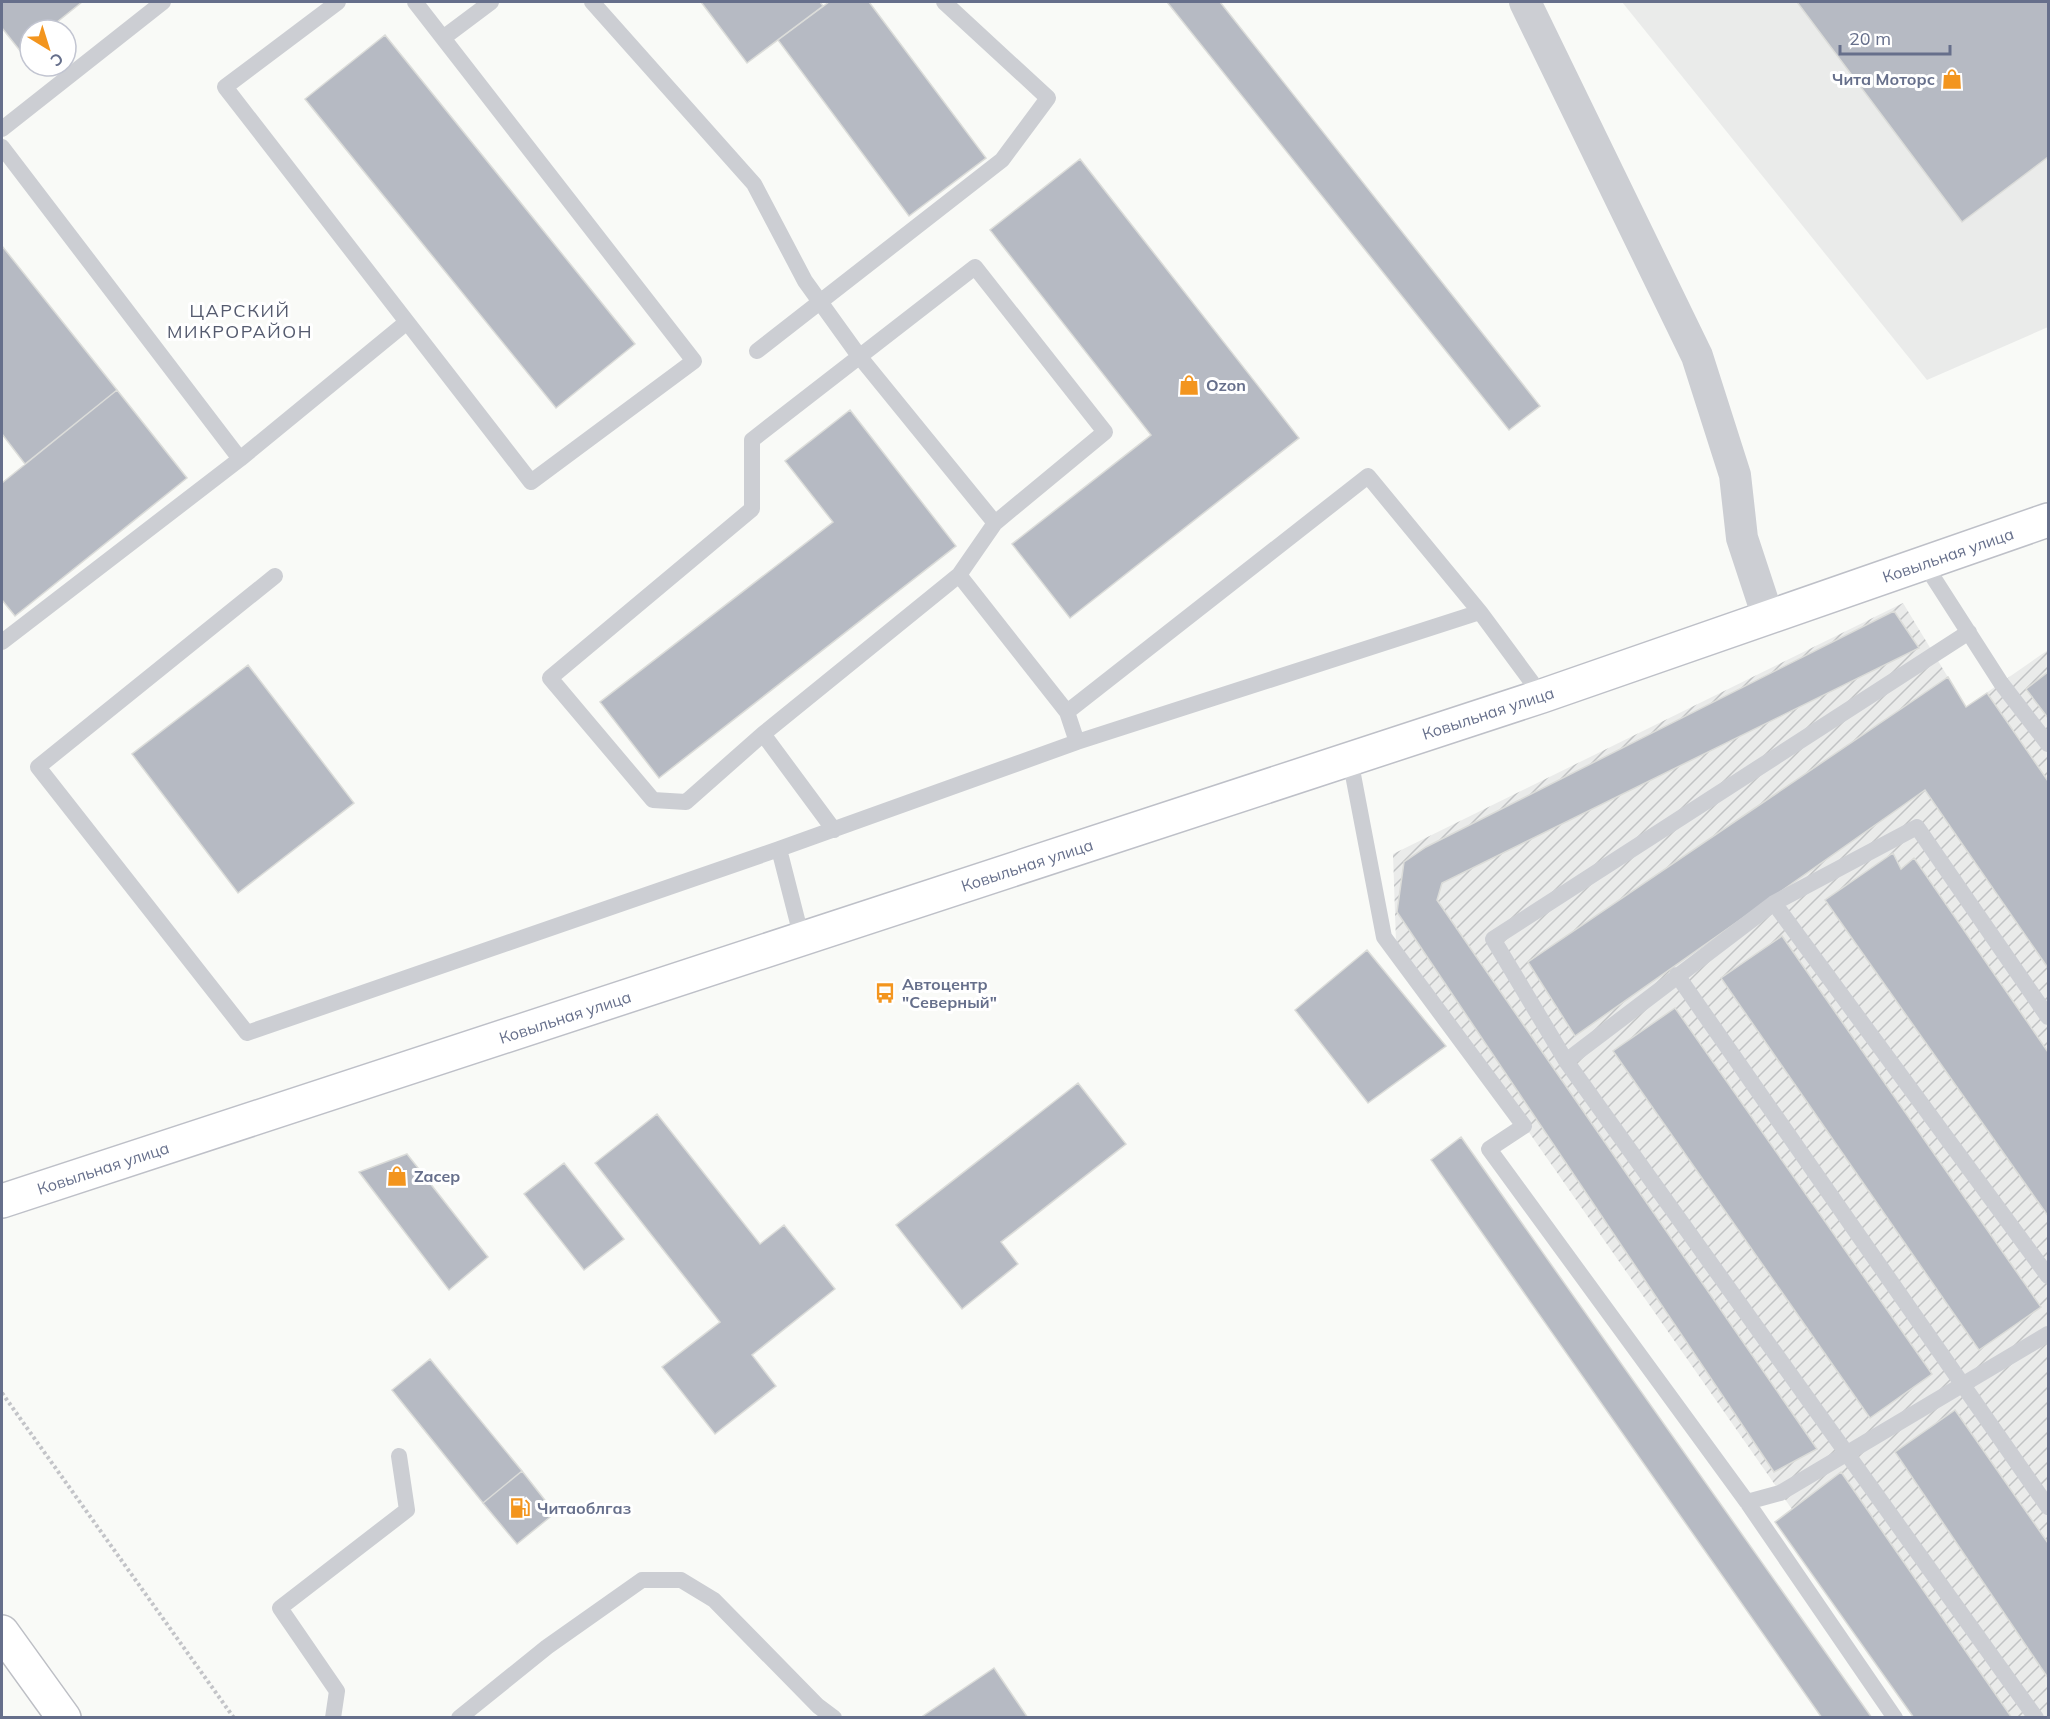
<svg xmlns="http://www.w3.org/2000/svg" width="2050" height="1719" font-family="Mulish,sans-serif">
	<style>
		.built { fill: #eaebea }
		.industrial { fill: url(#industrial-furrows) }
		.building { fill: #b6bac3; stroke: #dbdcd9; stroke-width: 1.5 }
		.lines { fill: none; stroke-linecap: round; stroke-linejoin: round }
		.secondary-casing { stroke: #bec0c8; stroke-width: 36 }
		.primary-casing { stroke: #bdbfc5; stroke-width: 36 }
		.path { stroke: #c3c4c8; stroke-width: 4; stroke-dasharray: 3 3; stroke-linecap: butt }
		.service { stroke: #ccced3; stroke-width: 16 }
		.minor { stroke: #ccced3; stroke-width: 32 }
		.secondary { stroke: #fff; stroke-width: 33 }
		.primary { stroke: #fff; stroke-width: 33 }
		.labels { text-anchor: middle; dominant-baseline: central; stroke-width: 6; stroke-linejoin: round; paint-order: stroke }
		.poi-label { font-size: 16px; font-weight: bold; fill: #666f8b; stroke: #fff; text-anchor: start }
		.street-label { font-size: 16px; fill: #666f8b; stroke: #fff }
		.neighbourhood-label { font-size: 18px; letter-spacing: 1.5px; fill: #555b6f; stroke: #fff }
	</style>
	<defs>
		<pattern id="industrial-furrows" width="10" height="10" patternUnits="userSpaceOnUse" patternTransform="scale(1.5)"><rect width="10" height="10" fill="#eaebea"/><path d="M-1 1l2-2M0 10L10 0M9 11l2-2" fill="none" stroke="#c1c3c4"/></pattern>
	</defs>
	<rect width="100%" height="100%" fill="#f9faf7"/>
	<path class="built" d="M 1622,2 L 2048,2 L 2048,327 L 1927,380 Z"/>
	<path class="industrial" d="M 1903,603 L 1966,707 L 2048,650 L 2048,1717 L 1937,1717 L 1396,942 L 1393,854 Z"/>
	<path class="building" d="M 2,2 L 82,2 L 47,30 L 30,30 L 30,44 L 21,52 L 2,28 Z
		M 701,2 L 820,2 L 823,6 L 747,63 Z
		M 829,2 L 869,2 L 986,158 L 909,216 L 778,40 Z
		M 1167,2 L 1220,2 L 1540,406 L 1509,430 Z
		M 1797,2 L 2048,2 L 2048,157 L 1962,222 Z
		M 385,35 L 635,344 L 556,408 L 305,99 Z
		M 1080,159 L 1299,438 L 1070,618 L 1012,544 L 1151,435 L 990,230 Z
		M 2,246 L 117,390 L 25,464 L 2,434 Z
		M 117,390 L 187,478 L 15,616 L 2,600 L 2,483 Z
		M 850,410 L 956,546 L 659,778 L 600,702 L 833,522 L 785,461 Z
		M 1894,611 L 1919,648 L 1442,883 L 1437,900 L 1817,1449 L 1774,1472 L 1397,912 L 1404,862 L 1426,847 Z
		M 248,665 L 354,803 L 238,893 L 132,754 Z
		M 2048,672 L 2048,718 L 2026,689 Z
		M 1948,677 L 1966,707 L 1987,693 L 2048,781 L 2048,968 L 1925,790 L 1575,1036 L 1528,962 Z
		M 1893,853 L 1901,869 L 1914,858 L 2048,1052 L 2048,1216 L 1825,900 Z
		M 1782,936 L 2041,1307 L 1979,1350 L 1721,978 Z
		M 1367,950 L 1446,1046 L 1368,1103 L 1295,1010 Z
		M 1675,1008 L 1932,1374 L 1870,1418 L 1613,1051 Z
		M 1078,1083 L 1126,1144 L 1001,1242 L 1018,1264 L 962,1309 L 896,1225 Z
		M 657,1114 L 760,1244 L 784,1225 L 835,1289 L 752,1355 L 776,1386 L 715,1434 L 662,1367 L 720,1322 L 595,1163 Z
		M 1461,1137 L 1872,1718 L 1822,1718 L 1431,1160 Z
		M 407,1154 L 488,1257 L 449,1290 L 359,1172 Z
		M 564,1163 L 624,1239 L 584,1270 L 524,1194 Z
		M 430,1359 L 522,1471 L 483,1503 L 392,1390 Z
		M 1955,1410 L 2048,1543 L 2048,1678 L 1895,1452 Z
		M 522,1471 L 555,1513 L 517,1544 L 483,1503 Z
		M 1841,1472 L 2012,1718 L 1914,1718 L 1775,1522 Z
		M 994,1668 L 1028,1718 L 920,1718 Z"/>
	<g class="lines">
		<g class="secondary-casing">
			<path id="secondary" d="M 2,1201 L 1542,696 L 2048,520"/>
		</g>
		<g class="primary-casing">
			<path id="primary" d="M 2,1632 L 64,1718"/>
		</g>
		<path class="path" d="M 2,1393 L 234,1718"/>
		<path class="service" d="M 338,2 L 225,87 L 531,482 L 694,361 L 415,2
			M 592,2 L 754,184 L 805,281 L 859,356 L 995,523
			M 443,38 L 491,2
			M 2,129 L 163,2
			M 2,147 L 240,459 L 2,642
			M 757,351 L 1002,160 L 1048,98 L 944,2
			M 240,459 L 407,322
			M 1924,563 L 2001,683 L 2048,744
			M 959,575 L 1067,712 L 1368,476 L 1480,612
			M 275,576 L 38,767 L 247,1033 L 779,849
			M 1969,632 L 1493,939 L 1566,1061 L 2036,1718
			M 1067,712 L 1077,742
			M 763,734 L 959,575 L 995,523 L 1105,432 L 975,267 L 752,440 L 752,509 L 550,678 L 653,800 L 686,802 L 763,734 L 834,830
			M 1350,759 L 1384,937 L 1524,1126 L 1489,1149 L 1747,1502 L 1895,1718
			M 1774,903 L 2048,1276
			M 802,939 L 779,849 L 1077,742 L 1480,612 L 1542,696
			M 1677,975 L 2048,1507
			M 1566,1061 L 1774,903 L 1917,827 L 2048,1017
			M 1747,1502 L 1780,1493 L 2048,1334
			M 333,1718 L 337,1691 L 280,1608 L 407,1510 L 399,1456
			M 459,1718 L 547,1647 L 642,1580 L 681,1580 L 714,1600 L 818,1706 L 834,1718"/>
		<path class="minor" d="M 1525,2 L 1697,356 L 1735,475 L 1742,538 L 1768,617"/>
		<use href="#secondary" class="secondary"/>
		<use href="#primary" class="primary"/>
	</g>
	<defs>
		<g id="shop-bare" transform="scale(1.62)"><path d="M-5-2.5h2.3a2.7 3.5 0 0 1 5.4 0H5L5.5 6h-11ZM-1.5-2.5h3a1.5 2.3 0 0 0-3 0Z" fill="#f3951e" stroke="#fff" stroke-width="2.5" paint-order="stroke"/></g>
		<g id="bus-bare" transform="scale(1.62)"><path d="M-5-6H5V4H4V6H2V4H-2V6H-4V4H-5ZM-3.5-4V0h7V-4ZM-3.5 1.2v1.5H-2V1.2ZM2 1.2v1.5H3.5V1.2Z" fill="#f3951e" stroke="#fff" stroke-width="2.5" paint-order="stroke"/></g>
		<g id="fuel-bare" transform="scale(1.62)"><path d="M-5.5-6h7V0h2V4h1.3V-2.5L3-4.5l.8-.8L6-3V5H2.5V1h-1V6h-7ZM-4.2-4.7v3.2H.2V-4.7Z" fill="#f3951e" stroke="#fff" stroke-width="2.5" paint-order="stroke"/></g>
	</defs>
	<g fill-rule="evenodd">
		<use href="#shop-bare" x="1952" y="79"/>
		<use href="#shop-bare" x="1189" y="385"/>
		<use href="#bus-bare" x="885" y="993"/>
		<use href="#shop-bare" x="397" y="1176"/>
		<use href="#fuel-bare" x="520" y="1508"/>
	</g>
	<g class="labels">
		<g class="poi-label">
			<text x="1935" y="79" text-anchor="end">Чита Моторс</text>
			<text x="1206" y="385">Ozon</text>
			<text x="902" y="984">Автоцентр<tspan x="902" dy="18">"Северный"</tspan></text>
			<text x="414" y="1176">Zacep</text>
			<text x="537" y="1508">Читаоблгаз</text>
		</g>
		<g class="street-label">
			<text transform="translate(1948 555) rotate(-19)">Ковыльная улица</text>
			<text transform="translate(1488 713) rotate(-18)">Ковыльная улица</text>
			<text transform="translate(1027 865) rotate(-18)">Ковыльная улица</text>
			<text transform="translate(565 1017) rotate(-18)">Ковыльная улица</text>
			<text transform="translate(103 1168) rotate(-18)">Ковыльная улица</text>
		</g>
		<g class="neighbourhood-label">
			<text x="240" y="310">ЦАРСКИЙ<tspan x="240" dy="21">МИКРОРАЙОН</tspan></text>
		</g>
	</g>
	<rect width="2050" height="1719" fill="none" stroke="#666f8b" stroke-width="6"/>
	<g transform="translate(48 48) rotate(142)"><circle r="28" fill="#ffffff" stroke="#c2c5d1" stroke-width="1.5"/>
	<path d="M0-4.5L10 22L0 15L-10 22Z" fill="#f3951e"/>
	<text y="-9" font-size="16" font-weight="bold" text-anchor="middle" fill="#666f8b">С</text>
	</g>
	<path d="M1840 45v9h110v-9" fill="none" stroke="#666f8b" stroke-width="3"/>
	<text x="1849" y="45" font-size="18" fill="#666f8b" stroke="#ffffff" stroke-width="4.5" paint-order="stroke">20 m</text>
</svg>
